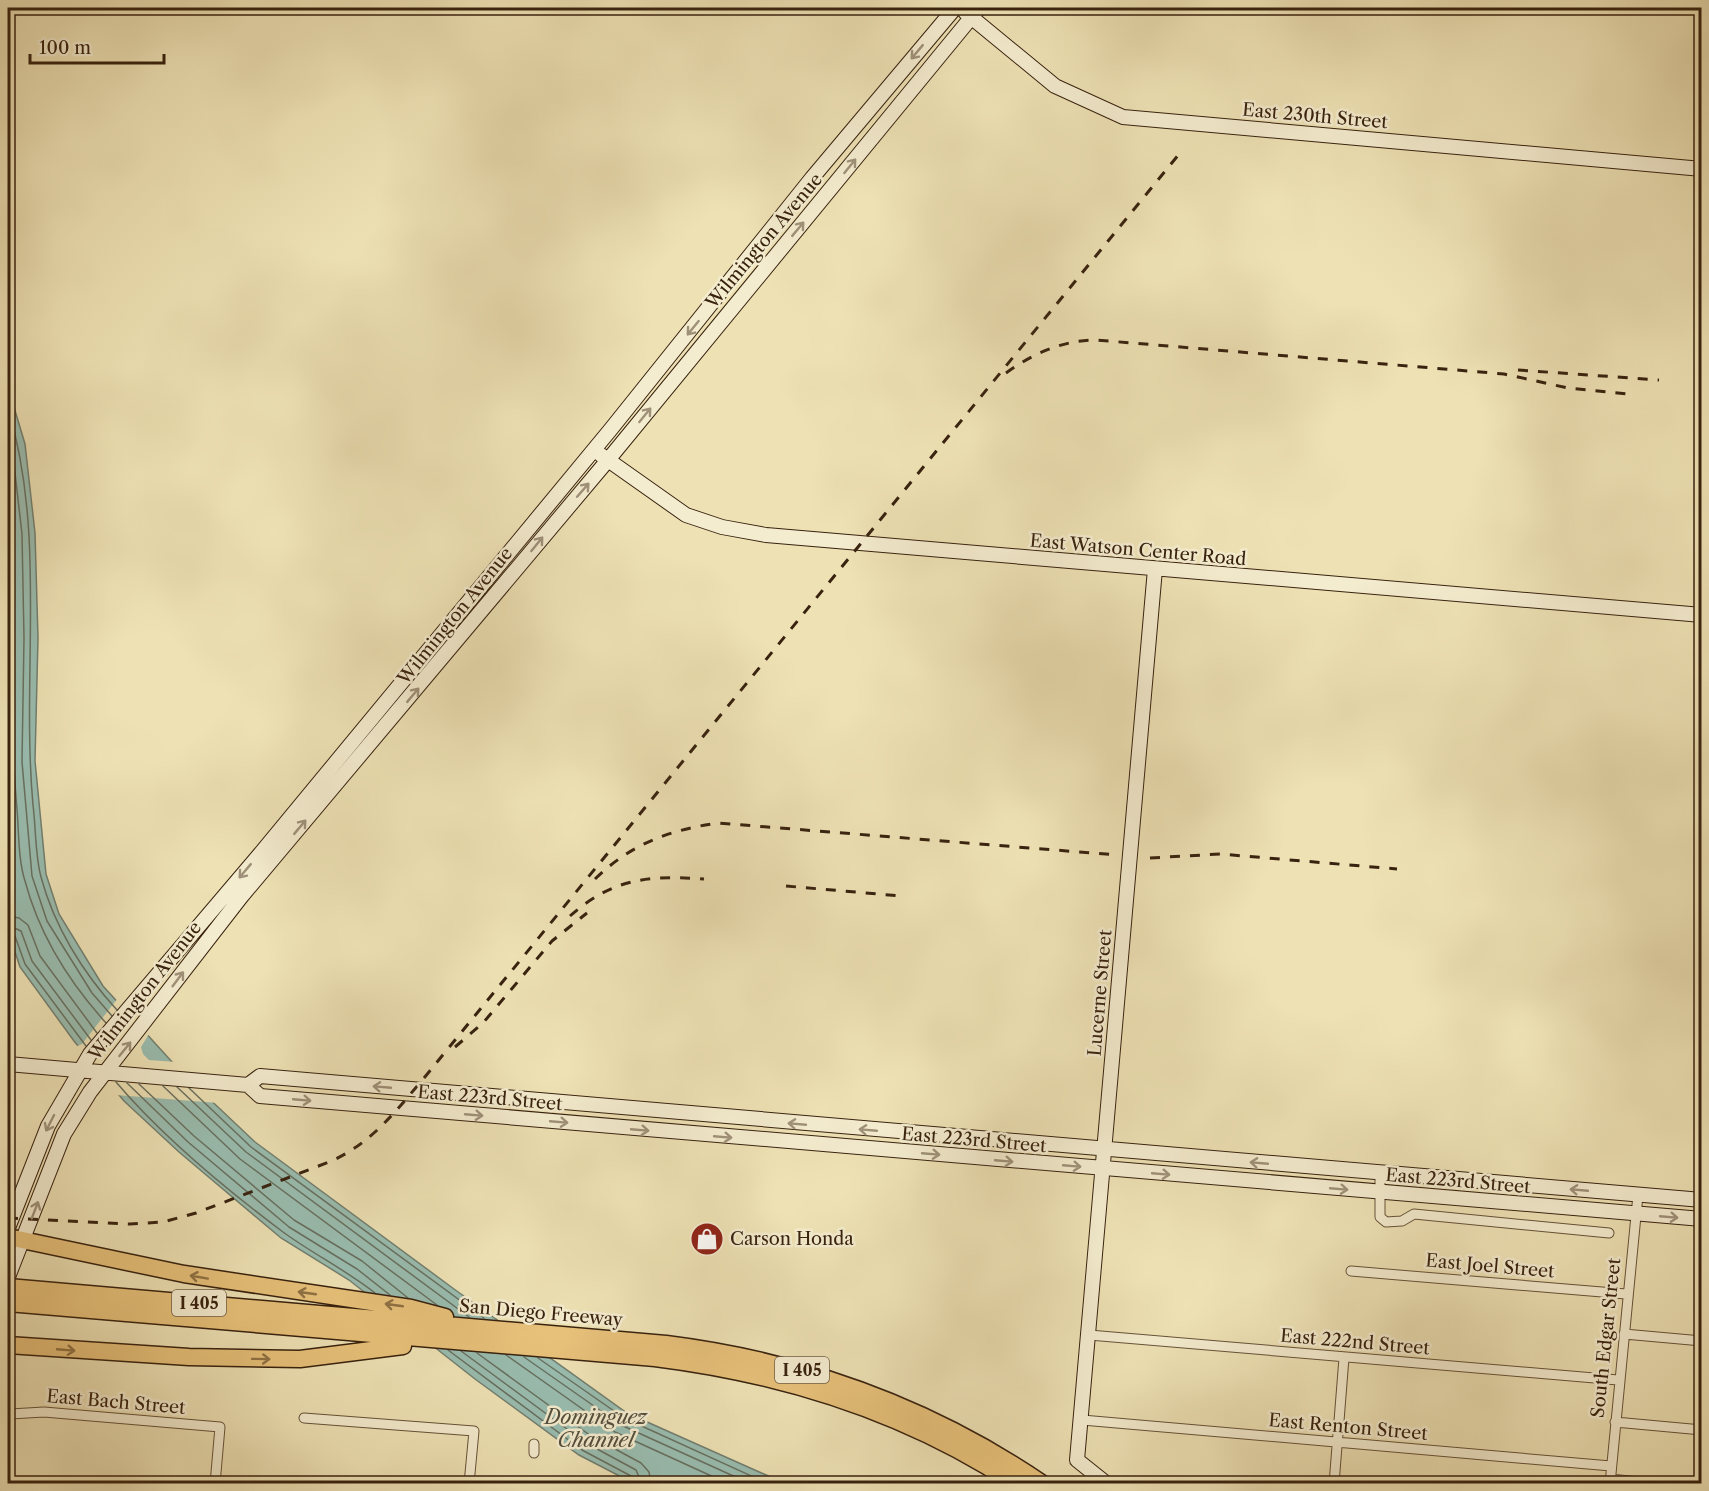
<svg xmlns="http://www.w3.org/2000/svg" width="1709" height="1491" font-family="'Libre Caslon Text',serif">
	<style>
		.water { fill: #99bdb0; stroke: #727f70; stroke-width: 1.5 }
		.pier { fill: #eee2b5 }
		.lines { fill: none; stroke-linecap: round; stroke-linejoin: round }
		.shore { stroke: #687060; stroke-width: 1.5 }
		.street-casing { stroke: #665238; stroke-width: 11 }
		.secondary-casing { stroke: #38220f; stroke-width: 16 }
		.highway-casing { stroke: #38220f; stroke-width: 19 }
		.street { stroke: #f4eccf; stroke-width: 9 }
		.secondary { stroke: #f4eccf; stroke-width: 14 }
		.highway { stroke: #e7c17a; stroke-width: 16 }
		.rail { stroke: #38220f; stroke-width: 3; stroke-dasharray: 10 10; stroke-linecap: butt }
		.oneway { stroke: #9f9179 }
		.oneway2 { stroke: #907244 }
		.labels { text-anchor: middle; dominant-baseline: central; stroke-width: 5; stroke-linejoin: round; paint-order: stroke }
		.shield { fill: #f4eccf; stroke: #705f49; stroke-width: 1.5 }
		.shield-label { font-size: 16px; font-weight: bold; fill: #38220f }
		.street-label { font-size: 18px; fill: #38220f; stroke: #f4eccf }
		.poi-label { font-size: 18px; fill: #38220f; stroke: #f4eccf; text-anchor: start }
		.water-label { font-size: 20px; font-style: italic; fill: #55503f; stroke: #f4eccf }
	</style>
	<rect width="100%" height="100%" fill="#eee2b5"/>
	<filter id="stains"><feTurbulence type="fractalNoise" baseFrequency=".00333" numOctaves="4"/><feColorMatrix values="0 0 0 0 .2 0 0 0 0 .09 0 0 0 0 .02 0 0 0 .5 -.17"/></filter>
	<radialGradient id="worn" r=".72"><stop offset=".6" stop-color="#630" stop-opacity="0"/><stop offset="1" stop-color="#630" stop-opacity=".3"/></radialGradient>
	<path class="water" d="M 8,387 L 25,444 L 35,533 L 38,638 L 35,761 L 46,874 L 59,914 L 103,986 L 183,1074 L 255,1142 L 454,1289 L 627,1413 L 784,1483 L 633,1483 L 579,1455 L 475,1379 L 349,1280 L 281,1238 L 179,1152 L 124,1101 L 74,1041 L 20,967 L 8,931 Z"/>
	<path class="pier" d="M 118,998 L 149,1034 L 141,1047 L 143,1054 L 149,1060 L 176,1062 L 218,1103 L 116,1095 L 75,1047 L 82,1044 Z"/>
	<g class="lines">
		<path class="shore" d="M 8,408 C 47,537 21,673 33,805 C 36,828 35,855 41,877 C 54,926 83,973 117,1010
			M 8,433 L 12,447 L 22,534 L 24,638 L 22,762 L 32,876 L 47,921 L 92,993 L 112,1016
			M 8,489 C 20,596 7,702 17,809 C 19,832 18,859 25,881 C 39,934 70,983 106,1023
			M 8,916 L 19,918 L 28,925 L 40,956 L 97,1033
			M 8,925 L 21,931 L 32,961 L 91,1040
			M 8,933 L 15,936 L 25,964 L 86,1046
			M 116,1082 C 161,1135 227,1190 283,1232 C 313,1254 346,1270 375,1293
			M 127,1083 L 188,1142 L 289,1227 L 357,1269 L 390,1295
			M 139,1084 L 194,1136 L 294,1220 L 362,1261 L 408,1298
			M 163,1086 L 240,1159 L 437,1305
			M 177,1087 L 246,1152 L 469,1317
			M 189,1088 L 251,1147 L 484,1318
			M 448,1350 L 582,1450 L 631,1476 L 634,1484
			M 461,1351 L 586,1443 L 636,1470 L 642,1484
			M 477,1353 L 591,1436 L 641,1463 L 649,1472 L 651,1484
			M 506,1355 L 615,1432 L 729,1484
			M 524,1357 L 621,1425 L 751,1484
			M 538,1358 L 624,1418 L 769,1484"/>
		<g class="street-casing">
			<path id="street" d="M 1700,615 L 1702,599
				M 1380,1173 L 1380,1217 L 1386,1222 L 1402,1221 L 1414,1214 L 1609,1233
				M 1700,1241 L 1702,1241
				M 1351,1271 L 1626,1294
				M 1624,1334 L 1702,1341
				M 1089,1335 L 1618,1380
				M 10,1414 L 44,1412 L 220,1427 L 215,1484
				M 304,1418 L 474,1431 L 469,1484
				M 1082,1420 L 1611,1466
				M 1615,1422 L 1702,1430
				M 534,1453 L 534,1444
				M 1610,1479 L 1659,1484
				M 1334,1484 L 1344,1358
				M 1610,1484 L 1638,1195"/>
		</g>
		<g class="secondary-casing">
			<path id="secondary" d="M 965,12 L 1055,86 L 1123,117 L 1702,169
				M 601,455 L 686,515 L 722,527 L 766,535 L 1702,615
				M 8,1064 L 248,1085 L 260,1096 L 1702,1219
				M 248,1085 L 260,1076 L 1702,1200
				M 8,1228 L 48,1126 L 90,1054 L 260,854 L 611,429 L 812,178 L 955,8
				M 8,1277 L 64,1134 L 90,1092 L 241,897 L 608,460 L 979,8
				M 1107,1484 L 1077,1460 L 1155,569"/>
		</g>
		<g class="highway-casing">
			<path id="highway" d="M 8,1237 L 184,1274 L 411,1308 L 445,1317
				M 8,1287 L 666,1344 C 802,1361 930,1407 1043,1484
				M 8,1303 L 655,1358 C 783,1374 906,1412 1015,1484
				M 8,1345 L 189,1357 L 300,1359 L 403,1346"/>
		</g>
		<use href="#street" class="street"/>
		<use href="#secondary" class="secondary"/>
		<use href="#highway" class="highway"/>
		<path class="rail" d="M 1518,370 L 1659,380
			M 1006,373 C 1032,354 1063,340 1096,340 L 1504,374 L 1568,388 L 1628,394
			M 1150,858 L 1220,854 L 1397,869
			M 595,879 C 631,844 669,830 718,823 L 1117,855
			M 786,886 L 900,896
			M 570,916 C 613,878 649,875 704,879
			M 455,1047 L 483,1023 L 552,941 L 587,913
			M 8,1218 L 130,1224 L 163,1222 L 196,1213 L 329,1162 C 371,1144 395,1112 424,1078 L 1180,153"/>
	</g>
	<defs><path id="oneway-shaft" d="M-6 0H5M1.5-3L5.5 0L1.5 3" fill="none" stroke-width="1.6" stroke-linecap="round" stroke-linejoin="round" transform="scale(1.5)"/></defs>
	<g class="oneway">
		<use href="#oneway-shaft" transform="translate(917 52) rotate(130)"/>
		<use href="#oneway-shaft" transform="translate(850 166) rotate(-51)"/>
		<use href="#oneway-shaft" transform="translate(798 229) rotate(-50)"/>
		<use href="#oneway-shaft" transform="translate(693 328) rotate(129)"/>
		<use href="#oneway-shaft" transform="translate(645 415) rotate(-51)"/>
		<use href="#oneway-shaft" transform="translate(583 490) rotate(-49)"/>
		<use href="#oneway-shaft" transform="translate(537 544) rotate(-51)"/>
		<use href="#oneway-shaft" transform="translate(413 695) rotate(-50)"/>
		<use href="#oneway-shaft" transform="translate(300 827) rotate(-50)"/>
		<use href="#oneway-shaft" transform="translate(245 871) rotate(130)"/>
		<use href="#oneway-shaft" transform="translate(178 979) rotate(-53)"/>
		<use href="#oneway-shaft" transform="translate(125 1049) rotate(-51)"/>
		<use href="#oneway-shaft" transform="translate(382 1087) rotate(-175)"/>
		<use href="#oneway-shaft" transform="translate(302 1100) rotate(5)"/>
		<use href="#oneway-shaft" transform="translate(474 1115) rotate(5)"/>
		<use href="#oneway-shaft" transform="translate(559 1122) rotate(5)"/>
		<use href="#oneway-shaft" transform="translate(50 1123) rotate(117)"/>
		<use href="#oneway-shaft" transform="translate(797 1124) rotate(-175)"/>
		<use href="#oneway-shaft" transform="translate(640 1130) rotate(5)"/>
		<use href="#oneway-shaft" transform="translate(868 1130) rotate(-175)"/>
		<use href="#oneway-shaft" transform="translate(723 1137) rotate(5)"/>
		<use href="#oneway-shaft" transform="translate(931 1154) rotate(5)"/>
		<use href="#oneway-shaft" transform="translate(1004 1161) rotate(5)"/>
		<use href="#oneway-shaft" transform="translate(1259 1163) rotate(-175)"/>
		<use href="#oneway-shaft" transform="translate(1072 1166) rotate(5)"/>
		<use href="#oneway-shaft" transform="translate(1161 1174) rotate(5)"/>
		<use href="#oneway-shaft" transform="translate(1339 1189) rotate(5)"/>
		<use href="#oneway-shaft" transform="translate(1579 1190) rotate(-175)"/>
		<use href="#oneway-shaft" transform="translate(35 1210) rotate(-69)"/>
		<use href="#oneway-shaft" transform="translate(1669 1217) rotate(5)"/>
	</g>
	<g class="oneway2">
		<use href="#oneway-shaft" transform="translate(199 1277) rotate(-170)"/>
		<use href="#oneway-shaft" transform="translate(307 1293) rotate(-172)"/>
		<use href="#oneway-shaft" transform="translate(394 1305) rotate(-172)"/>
		<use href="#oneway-shaft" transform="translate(66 1350) rotate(5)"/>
		<use href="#oneway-shaft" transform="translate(261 1359) rotate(1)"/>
	</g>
	<defs>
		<g id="shop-disc" transform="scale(1.725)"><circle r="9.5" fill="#8f2418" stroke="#f4eccf"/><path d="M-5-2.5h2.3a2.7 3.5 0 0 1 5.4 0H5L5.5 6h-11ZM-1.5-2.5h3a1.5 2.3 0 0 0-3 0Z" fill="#fff"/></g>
	</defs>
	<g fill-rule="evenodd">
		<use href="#shop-disc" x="707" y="1239"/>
	</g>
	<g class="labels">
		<g class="shield">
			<rect x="172" y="1290" width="54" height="26" rx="4.5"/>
			<rect x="775" y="1357" width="54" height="26" rx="4.5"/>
		</g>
		<g class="shield-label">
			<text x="199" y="1303">I 405</text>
			<text x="802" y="1370">I 405</text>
		</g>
		<g class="street-label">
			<text transform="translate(1315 116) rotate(5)">East 230th Street</text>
			<text transform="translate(764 241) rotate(-50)">Wilmington Avenue</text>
			<text transform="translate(1138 550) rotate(5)">East Watson Center Road</text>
			<text transform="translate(455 616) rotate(-51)">Wilmington Avenue</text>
			<text transform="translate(145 991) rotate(-52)">Wilmington Avenue</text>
			<text transform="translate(1100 993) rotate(-85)">Lucerne Street</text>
			<text transform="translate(490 1098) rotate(5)">East 223rd Street</text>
			<text transform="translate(974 1140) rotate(5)">East 223rd Street</text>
			<text transform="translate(1458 1181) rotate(5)">East 223rd Street</text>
			<text transform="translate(1490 1266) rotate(5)">East Joel Street</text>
			<text transform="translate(541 1313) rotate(5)">San Diego Freeway</text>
			<text transform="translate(1606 1338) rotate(-84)">South Edgar Street</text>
			<text transform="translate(1355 1342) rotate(5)">East 222nd Street</text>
			<text transform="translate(116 1402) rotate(5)">East Bach Street</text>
			<text transform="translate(1348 1427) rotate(5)">East Renton Street</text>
		</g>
		<g class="poi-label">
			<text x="730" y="1239">Carson Honda</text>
		</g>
		<g class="water-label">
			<text x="596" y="1417">Dominguez<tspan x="596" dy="23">Channel</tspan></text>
		</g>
	</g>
	<rect width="1709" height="1491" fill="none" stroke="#eee2b5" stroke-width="30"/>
	<rect x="9" y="9" width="1691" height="1473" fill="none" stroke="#38220f" stroke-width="3"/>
	<rect x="15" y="15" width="1679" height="1461" fill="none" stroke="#38220f" stroke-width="1.5"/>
	<path d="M30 54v9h134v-9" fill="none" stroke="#38220f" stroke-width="3"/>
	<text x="39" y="54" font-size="18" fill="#38220f" stroke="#f4eccf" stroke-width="4.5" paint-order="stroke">100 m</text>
	<rect width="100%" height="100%" filter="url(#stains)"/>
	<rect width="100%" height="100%" fill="url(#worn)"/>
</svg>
